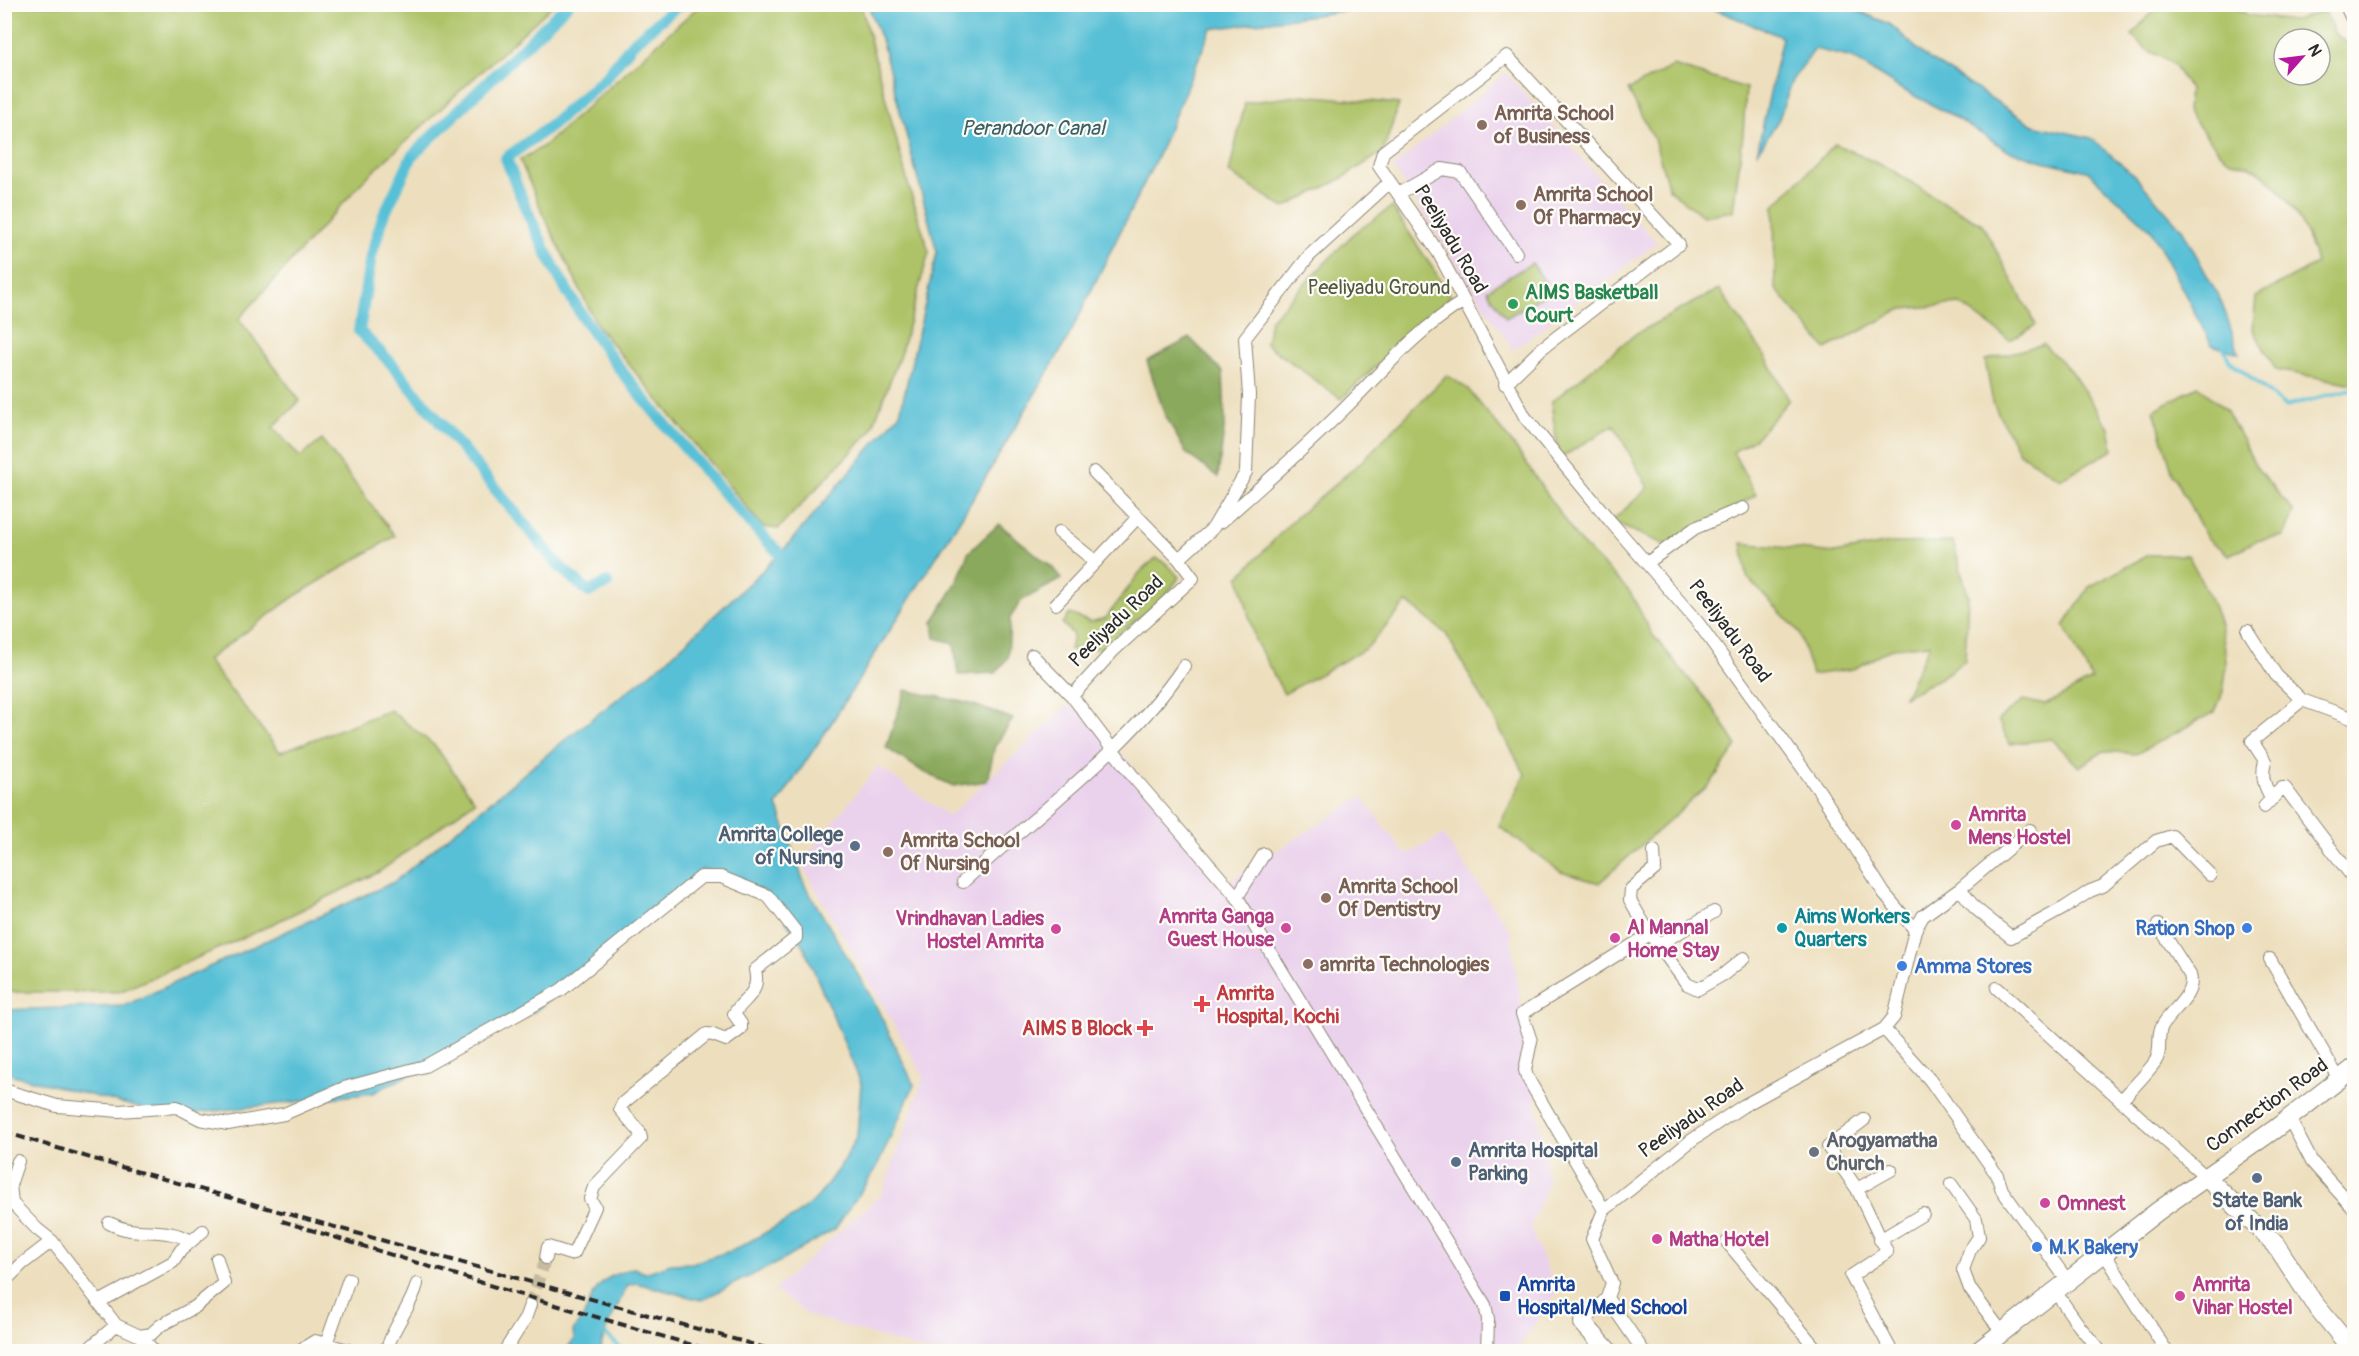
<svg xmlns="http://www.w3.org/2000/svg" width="2359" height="1356" font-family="Pangolin,sans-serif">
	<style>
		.built { fill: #ead1ec }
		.green { fill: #aec367; stroke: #6c7749; stroke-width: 1.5; fill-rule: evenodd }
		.forest { fill: #8aa95c; stroke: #5a6a44; stroke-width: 1.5 }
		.water { fill: #59c0d6; stroke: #427680; stroke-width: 1.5 }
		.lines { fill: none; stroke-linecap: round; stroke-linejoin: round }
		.stream { stroke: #59c0d6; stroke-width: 4 }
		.canal { stroke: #59c0d6; stroke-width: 12 }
		.street-tunnel { stroke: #c6bba1; stroke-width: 12; stroke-dasharray: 12 6; stroke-linecap: butt }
		.street-casing { stroke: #8c8574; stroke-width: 14 }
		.secondary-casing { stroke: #8c8574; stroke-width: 20 }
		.street { stroke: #fff; stroke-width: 12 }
		.secondary { stroke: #fff; stroke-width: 18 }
		.rail { stroke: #2b2b2b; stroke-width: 4; stroke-dasharray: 9 4.5; stroke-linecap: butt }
		.education-dot { fill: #8d6e63; stroke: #fdfcf7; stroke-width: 2 }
		.leisure-dot { fill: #2e9e5b; stroke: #fdfcf7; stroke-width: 2 }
		.hotel-dot { fill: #d1479c; stroke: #fdfcf7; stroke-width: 2 }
		.service-dot { fill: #5c6f8a; stroke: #fdfcf7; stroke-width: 2 }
		.culture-dot { fill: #0f9aa8; stroke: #fdfcf7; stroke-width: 2 }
		.shop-dot { fill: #3f7fe0; stroke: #fdfcf7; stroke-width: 2 }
		.health-dot { fill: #e0444e; stroke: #fdfcf7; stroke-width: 2 }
		.worship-dot { fill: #6b7280; stroke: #fdfcf7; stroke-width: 2 }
		.transit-dot { fill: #1a4fb4; stroke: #fdfcf7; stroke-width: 2 }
		.labels { text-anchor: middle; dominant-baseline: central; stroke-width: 4.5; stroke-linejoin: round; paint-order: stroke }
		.education-label { font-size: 20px; font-weight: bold; fill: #785e54; stroke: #fdfcf7; text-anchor: start }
		.street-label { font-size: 20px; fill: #2b2b2b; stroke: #fdfcf7 }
		.park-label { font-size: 20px; fill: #52593d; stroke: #fdfcf7 }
		.leisure-label { font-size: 20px; font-weight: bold; fill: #27864d; stroke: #fdfcf7; text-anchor: start }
		.hotel-label { font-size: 20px; font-weight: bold; fill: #b23c85; stroke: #fdfcf7; text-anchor: start }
		.service-label { font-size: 20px; font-weight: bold; fill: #4e5e75; stroke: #fdfcf7; text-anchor: end }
		.culture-label { font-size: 20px; font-weight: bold; fill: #0d838f; stroke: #fdfcf7; text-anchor: start }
		.shop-label { font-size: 20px; font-weight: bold; fill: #366cbe; stroke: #fdfcf7; text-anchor: start }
		.health-label { font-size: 20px; font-weight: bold; fill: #be3a42; stroke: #fdfcf7; text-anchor: start }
		.worship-label { font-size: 20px; font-weight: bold; fill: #5b616d; stroke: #fdfcf7; text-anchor: start }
		.transit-label { font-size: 20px; font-weight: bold; fill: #164399; stroke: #fdfcf7; text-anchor: start }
		.water-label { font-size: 21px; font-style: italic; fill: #3b5f67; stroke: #fdfcf7 }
	</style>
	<rect width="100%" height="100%" fill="#fdfcf7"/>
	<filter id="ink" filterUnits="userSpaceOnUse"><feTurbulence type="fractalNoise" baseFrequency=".0167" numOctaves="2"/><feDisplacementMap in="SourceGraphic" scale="12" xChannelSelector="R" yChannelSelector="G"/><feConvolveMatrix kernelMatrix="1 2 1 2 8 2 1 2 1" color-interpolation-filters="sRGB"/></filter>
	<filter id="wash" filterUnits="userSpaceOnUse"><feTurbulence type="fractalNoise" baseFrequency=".008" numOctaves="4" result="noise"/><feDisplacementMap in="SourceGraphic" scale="24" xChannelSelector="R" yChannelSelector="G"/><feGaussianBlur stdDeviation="1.35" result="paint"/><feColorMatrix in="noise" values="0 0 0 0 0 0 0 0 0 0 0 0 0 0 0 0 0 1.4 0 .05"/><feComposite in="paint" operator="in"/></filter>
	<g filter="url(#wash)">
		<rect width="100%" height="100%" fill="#eddfbe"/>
		<path class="built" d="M 1506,73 L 1657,243 L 1513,350 L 1393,167 Z
			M 1075,699 L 1229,881 L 1362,797 L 1406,855 L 1443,835 L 1510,930 L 1548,1182 L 1530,1228 L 1557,1293 L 1516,1351 L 924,1351 L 810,1316 L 774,1290 L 882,1194 L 924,1077 L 801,863 L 878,766 L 949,816 Z"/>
		<path class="green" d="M 4,5 L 553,5 L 364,180 L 239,319 L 300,401 L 273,427 L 300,457 L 322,440 L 395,536 L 295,596 L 207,660 L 280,752 L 390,710 L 435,746 L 475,801 L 379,872 L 256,932 L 119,992 L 5,992 Z
			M 700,5 L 861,5 L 908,184 L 929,252 L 900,355 L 871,431 L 778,529 L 763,527 L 598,327 L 544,216 L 520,160 L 544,146 Z
			M 2164,5 L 2231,5 L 2248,15 L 2293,21 L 2324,11 L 2335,34 L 2354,48 L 2354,384 L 2276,370 L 2253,329 L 2256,297 L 2316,264 C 2309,231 2283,182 2251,167 C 2245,163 2235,164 2229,160 C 2219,154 2196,122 2187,111 L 2189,90 L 2175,65 L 2147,50 L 2132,35 L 2152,11 ZM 2284,39 L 2320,39 L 2320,75 L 2284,75 Z
			M 1673,66 L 1746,88 L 1743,135 L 1733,211 L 1703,216 L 1669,189 L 1654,139 L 1628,90 Z
			M 1303,95 L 1399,104 L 1383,152 L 1339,180 L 1284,208 L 1229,173 L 1245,103 Z
			M 1835,144 L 1892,170 L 1939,200 L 1982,224 L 2036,325 L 2010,340 L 1960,304 L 1902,309 L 1826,349 L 1775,288 L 1774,206 Z
			M 1392,207 L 1451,296 L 1341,399 L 1266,344 L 1270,320 L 1353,234 Z
			M 1532,263 L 1551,291 L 1506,318 L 1487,290 Z
			M 1719,289 L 1769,362 L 1789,400 L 1756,438 L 1733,452 L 1756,495 L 1666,545 L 1611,522 L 1648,488 L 1614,425 L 1559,459 L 1551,402 L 1637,333 Z
			M 2043,344 L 2070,370 L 2109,428 L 2113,450 L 2060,479 L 2019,453 L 1993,403 L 1985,360 Z
			M 1447,375 L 1468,389 L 1515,447 L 1578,540 L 1630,592 L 1652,634 L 1714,709 L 1737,746 L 1711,783 L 1599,883 L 1561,872 L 1499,826 L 1525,774 L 1446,634 L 1407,602 L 1367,648 L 1284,694 L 1255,640 L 1239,577 L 1294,519 L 1360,463 Z
			M 2198,386 L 2227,411 L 2257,468 L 2294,512 L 2284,536 L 2256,541 L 2229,555 L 2207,538 L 2173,474 L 2154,410 Z
			M 1953,542 L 1968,595 L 1965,660 L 1942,677 L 1904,697 L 1930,644 L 1893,648 L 1853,669 L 1812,675 L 1799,632 L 1747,577 L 1742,543 L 1835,553 L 1890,543 Z
			M 2148,555 L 2188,555 C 2210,595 2233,638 2224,686 C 2223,695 2218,704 2215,712 L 2136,754 L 2104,751 L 2079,767 L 2052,739 L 2010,744 L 1998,720 L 2023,700 L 2045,705 L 2092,680 L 2064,626 L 2089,587 Z
			M 1156,558 L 1167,564 L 1179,577 C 1161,608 1127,622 1105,648 L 1070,650 L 1073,635 L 1062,623 L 1070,614 L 1090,622 L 1106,618 L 1140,572 Z"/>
		<path class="forest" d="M 1190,338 L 1223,372 L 1225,421 L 1218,477 L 1186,453 L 1164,413 L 1147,361 Z
			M 999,524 L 1053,568 L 1061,579 L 1021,601 L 1010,618 L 1008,657 L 996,673 L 958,675 L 954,643 L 935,638 L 933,622 L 957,582 L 968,553 Z
			M 905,690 L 968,703 L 1013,719 L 995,746 L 987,781 L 953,786 L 922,771 L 886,748 Z"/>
		<path class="water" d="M 1012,4 L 1389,5 L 1211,29 L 1159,153 L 1067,340 L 971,502 L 832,722 L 777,805 L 805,886 L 873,1000 L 914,1085 L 876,1169 L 835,1229 L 781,1261 L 701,1300 L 636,1283 L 628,1285 L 608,1325 L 599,1351 L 565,1351 L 574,1340 L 573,1330 C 590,1313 586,1304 597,1289 C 605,1276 621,1272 634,1268 L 645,1273 L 671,1264 L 692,1263 L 734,1250 L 794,1217 L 818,1197 L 843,1162 L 857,1136 L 861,1083 L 803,945 L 766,892 L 702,869 L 678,892 L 535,1011 L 373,1093 L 171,1116 L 5,1073 L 4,1010 L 124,1006 L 394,882 L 561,743 L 666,661 L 780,554 L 900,413 L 937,252 L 882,42 L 868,5 L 971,5 L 978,14 Z
			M 1845,5 L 1891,25 L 1926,57 L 2033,125 L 2091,138 L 2133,174 L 2182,229 L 2222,303 L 2239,353 L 2212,345 L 2151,230 L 2087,171 L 2043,161 L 2007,150 L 1948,113 L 1901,89 L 1852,58 L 1815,49 L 1792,80 L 1779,119 L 1757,153 L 1782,37 L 1704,5 Z"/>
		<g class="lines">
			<path class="stream" d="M 2223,345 L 2229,360 L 2285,406 L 2354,389
				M 605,1334 L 625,1352"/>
			<path class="canal" d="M 568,4 L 412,156 L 383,217 L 371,256 L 359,331 L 390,362 L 560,567 L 589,592 L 607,583
				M 682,4 L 672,10 L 632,44 L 606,77 L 550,126 L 506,158 C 526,213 550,265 581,314 C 611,362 649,405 685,448 C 716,484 746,520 780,554"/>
		</g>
	</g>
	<g filter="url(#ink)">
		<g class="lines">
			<path class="street-tunnel" d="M 530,1305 L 546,1258"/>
			<g class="street-casing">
				<path id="street" d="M 2345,4 L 2354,23
					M 1390,182 L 1379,166 L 1383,152 L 1507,56 L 1679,244 L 1541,349 L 1505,384
					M 1398,194 L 1442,169 L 1460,172 L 1516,253
					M 1094,472 L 1179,559
					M 1221,522 C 1261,487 1301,451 1339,414 C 1380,374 1415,331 1464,301
					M 1059,532 L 1096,562
					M 1647,563 L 1695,528 L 1743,508
					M 1056,604 L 1138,517
					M 2248,631 L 2276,675 L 2302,700 L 2354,719
					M 1032,655 L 1072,696
					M 2272,799 C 2264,786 2261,776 2265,761 L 2252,741 L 2302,700
					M 2264,807 L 2282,788 L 2285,788 L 2354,879
					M 1654,851 L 1655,869 L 1631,889 L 1630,900 L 1650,934 L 1687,984 L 1698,989 L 1724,974 L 1744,958
					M 963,882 C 1036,814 1128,749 1184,666
					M 1960,889 L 2030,830
					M 1237,897 L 1264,854
					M 1915,930 L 1923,916 L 1960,889 L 1975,908 L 2011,937 L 2064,908 L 2090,891 L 2103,886 L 2156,841 L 2172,836 L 2210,875
					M 1659,944 L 1714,912
					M 2270,959 L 2340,1081
					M 1997,988 L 2206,1177
					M 1884,1029 L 1930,1080 L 1997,1175 L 2002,1190 L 2067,1280
					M 4,1090 L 57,1106 L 119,1111 L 177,1107 L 200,1119 L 228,1124 L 284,1114 L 344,1088 L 425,1066 L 561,990 L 701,877 L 721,877 L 768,896 L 796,932 L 796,938 L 755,970 C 761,994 743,998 734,1014 L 741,1024 L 741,1029 L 726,1040 L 713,1035 L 707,1034 L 623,1103 L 620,1109 L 639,1131 L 641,1138 L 594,1187 L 590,1199 L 595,1207 L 574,1253 L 570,1254 L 548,1247 L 546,1258
					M 2121,1101 C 2132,1088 2145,1076 2155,1062 C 2163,1050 2156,1037 2162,1026 C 2171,1010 2196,995 2190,975 L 2158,925
					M 2289,1118 L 2312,1162 L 2354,1209
					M 1864,1120 L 1828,1147 L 1857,1189 L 1887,1252 L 1851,1276 L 1892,1352
					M 18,1161 L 10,1185 L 12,1203 L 37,1229 L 52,1241 L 116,1325 L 140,1336 L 155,1352
					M 1951,1184 L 1976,1219 L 1979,1237 L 1970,1250 L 1963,1270 L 1970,1289 L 2001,1331
					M 1857,1189 L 1891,1170
					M 1604,1210 L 1527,1077 L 1525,1070 L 1531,1041 L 1522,1014 L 1650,934
					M 109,1223 C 137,1238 163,1225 191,1241
					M 1880,1240 L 1923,1214
					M 1727,1242 L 1819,1352
					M 2104,1253 L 2167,1352
					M 4,1282 L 22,1264 L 52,1241
					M 2054,1290 L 2080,1327 L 2101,1352
					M 1607,1298 L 1644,1352
					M 99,1302 L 173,1262 L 181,1250 L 203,1231
					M 140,1336 L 151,1334 L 161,1325 L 195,1307 L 224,1283 L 217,1259
					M 326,1344 L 349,1279
					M 85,1352 L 116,1325
					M 297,1352 L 315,1341 L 355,1352
					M 386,1352 C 392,1327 411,1308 417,1284
					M 504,1352 L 525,1319 L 530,1305
					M 1487,1352 L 1488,1319 L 1485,1305 L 1237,897 L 1135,779 L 1072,696 L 1114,650 L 1193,578 L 1179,559 L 1213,528 L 1246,472 L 1249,395 L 1245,338 L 1309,256 L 1390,182 L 1438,252 L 1525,417 L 1611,522 L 1699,624 L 1820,792 L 1884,893 L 1915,930 L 1894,1017 L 1884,1029 L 1743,1106 L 1692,1140 L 1604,1210 L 1592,1239 L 1612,1283 L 1607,1298 L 1583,1323"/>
			</g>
			<g class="secondary-casing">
				<path id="secondary" d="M 2206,1177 L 2276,1245 L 2313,1302 L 2354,1352
					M 1583,1323 L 1609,1352
					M 1977,1352 L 2158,1211 L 2275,1129 L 2354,1068"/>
			</g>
			<use href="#street" class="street"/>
			<use href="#secondary" class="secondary"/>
			<path class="rail" d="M 4,1132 L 114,1165 L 780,1352
				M 282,1221 L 518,1294 L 716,1352"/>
		</g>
	</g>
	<g class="education-dot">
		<circle cx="1482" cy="125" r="6"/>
		<circle cx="1521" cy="205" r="6"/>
		<circle cx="888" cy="852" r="6"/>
		<circle cx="1326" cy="898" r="6"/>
		<circle cx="1308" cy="964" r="6"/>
	</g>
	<circle class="leisure-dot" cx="1513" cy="304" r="6"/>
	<g class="hotel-dot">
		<circle cx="1956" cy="825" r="6"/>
		<circle cx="1286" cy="928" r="6"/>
		<circle cx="1056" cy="929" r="6"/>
		<circle cx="1615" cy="938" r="6"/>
		<circle cx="2045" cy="1203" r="6"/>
		<circle cx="1657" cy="1239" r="6"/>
		<circle cx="2180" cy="1296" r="6"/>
	</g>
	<g class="service-dot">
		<circle cx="855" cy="846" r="6"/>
		<circle cx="1456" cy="1162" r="6"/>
		<circle cx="2257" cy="1178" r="6"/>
	</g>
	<circle class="culture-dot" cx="1782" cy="928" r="6"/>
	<g class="shop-dot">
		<circle cx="2247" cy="928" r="6"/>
		<circle cx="1902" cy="966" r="6"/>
		<circle cx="2037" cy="1247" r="6"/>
	</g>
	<g class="health-dot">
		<path d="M1199 995h6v6h6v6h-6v6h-6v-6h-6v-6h6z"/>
		<path d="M1142 1019h6v6h6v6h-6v6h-6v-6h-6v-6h6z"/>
	</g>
	<circle class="worship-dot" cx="1814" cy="1152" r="6"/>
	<rect class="transit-dot" x="1499" y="1290" width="12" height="12" rx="3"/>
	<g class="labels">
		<g class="education-label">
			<text x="1494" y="113">Amrita School<tspan x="1494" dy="23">of Business</tspan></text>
			<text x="1533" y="194">Amrita School<tspan x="1533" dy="23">Of Pharmacy</tspan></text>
			<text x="900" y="840">Amrita School<tspan x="900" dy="23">Of Nursing</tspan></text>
			<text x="1338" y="886">Amrita School<tspan x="1338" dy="23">Of Dentistry</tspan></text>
			<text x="1320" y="964">amrita Technologies</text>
		</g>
		<g class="street-label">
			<text transform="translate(1451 239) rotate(59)">Peeliyadu Road</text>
			<text transform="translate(1116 621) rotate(-44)">Peeliyadu Road</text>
			<text transform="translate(1730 631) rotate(53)">Peeliyadu Road</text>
			<text transform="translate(2267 1105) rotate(-36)">Connection Road</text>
			<text transform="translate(1691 1118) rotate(-35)">Peeliyadu Road</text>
		</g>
		<g class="park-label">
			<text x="1379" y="287">Peeliyadu Ground</text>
		</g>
		<g class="leisure-label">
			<text x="1525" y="292">AIMS Basketball<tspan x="1525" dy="23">Court</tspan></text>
		</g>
		<g class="hotel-label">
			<text x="1968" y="814">Amrita<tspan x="1968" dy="23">Mens Hostel</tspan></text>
			<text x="1274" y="916" text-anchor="end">Amrita Ganga<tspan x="1274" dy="23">Guest House</tspan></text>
			<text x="1044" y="918" text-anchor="end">Vrindhavan Ladies<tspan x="1044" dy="23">Hostel Amrita</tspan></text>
			<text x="1627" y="927">Al Mannal<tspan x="1627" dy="23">Home Stay</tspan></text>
			<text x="2057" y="1203">Omnest</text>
			<text x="1669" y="1239">Matha Hotel</text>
			<text x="2192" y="1284">Amrita<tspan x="2192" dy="23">Vihar Hostel</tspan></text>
		</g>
		<g class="service-label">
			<text x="843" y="834">Amrita College<tspan x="843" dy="23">of Nursing</tspan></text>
			<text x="1468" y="1150" text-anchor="start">Amrita Hospital<tspan x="1468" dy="23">Parking</tspan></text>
			<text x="2257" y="1200" text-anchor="middle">State Bank<tspan x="2257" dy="23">of India</tspan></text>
		</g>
		<g class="culture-label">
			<text x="1794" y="916">Aims Workers<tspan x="1794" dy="23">Quarters</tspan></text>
		</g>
		<g class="shop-label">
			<text x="2235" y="928" text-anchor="end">Ration Shop</text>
			<text x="1914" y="966">Amma Stores</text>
			<text x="2049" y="1247">M.K Bakery</text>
		</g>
		<g class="health-label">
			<text x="1216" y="993">Amrita<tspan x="1216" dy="23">Hospital, Kochi</tspan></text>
			<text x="1132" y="1028" text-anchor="end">AIMS B Block</text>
		</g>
		<g class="worship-label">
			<text x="1826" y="1140">Arogyamatha<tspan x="1826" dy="23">Church</tspan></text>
		</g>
		<g class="transit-label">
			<text x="1517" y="1284">Amrita<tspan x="1517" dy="23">Hospital/Med School</tspan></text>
		</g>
		<g class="water-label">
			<text x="1033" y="128">Perandoor Canal</text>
		</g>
	</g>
	<rect width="2359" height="1356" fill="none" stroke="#fdfcf7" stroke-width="24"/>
	<g transform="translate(2302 57) rotate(62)"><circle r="28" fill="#fdfcf7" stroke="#a9a8a5" stroke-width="1.5"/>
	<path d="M0-4.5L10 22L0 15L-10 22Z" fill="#b5179e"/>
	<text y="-9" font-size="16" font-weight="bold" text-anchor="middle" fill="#2b2b2b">N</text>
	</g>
</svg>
